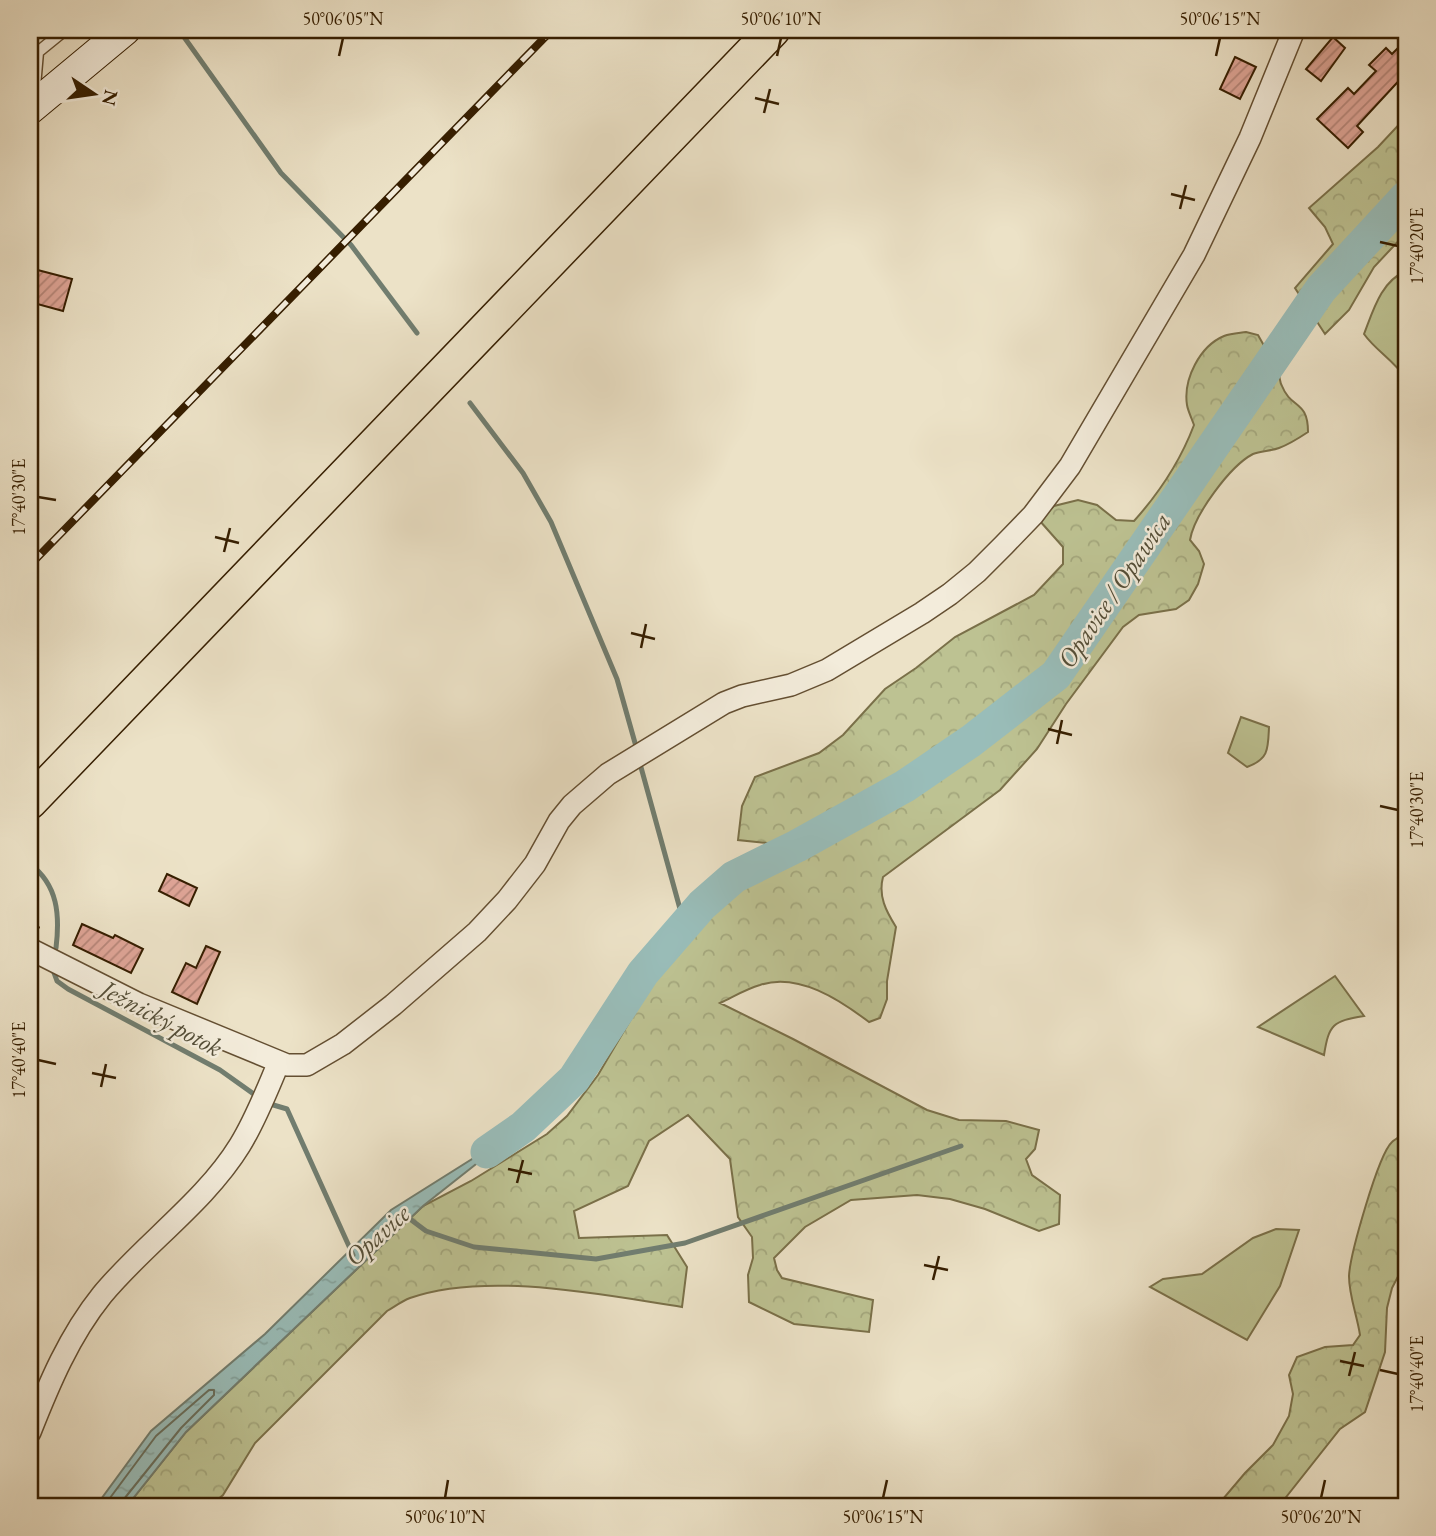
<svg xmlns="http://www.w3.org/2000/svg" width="1436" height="1536" font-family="'EB Garamond',serif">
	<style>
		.grass { fill: #bdc292; stroke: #7a7049; stroke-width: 2 }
		.forest { fill: url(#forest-crowns); stroke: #7a7049; stroke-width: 2 }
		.water { fill: url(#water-ripples); stroke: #717d6f; stroke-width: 2 }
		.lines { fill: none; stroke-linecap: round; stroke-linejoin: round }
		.shore { stroke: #686e5c; stroke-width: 2 }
		.stream { stroke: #717d6f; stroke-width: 5 }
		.river { stroke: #99bdb9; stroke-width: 33 }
		.building { fill: url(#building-hatch); stroke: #361e00; stroke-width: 2 }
		.lane-casing { stroke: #644f32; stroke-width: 13 }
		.street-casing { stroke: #644f32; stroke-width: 24 }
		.secondary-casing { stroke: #361e00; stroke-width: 32 }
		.primary-casing { stroke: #361e00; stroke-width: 36 }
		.path { stroke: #361e00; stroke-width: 3.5; stroke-dasharray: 2 3.5; stroke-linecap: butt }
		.lane { stroke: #f3ecdb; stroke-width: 10 }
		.street { stroke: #f3ecdb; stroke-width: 21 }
		.secondary { stroke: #f3ecdb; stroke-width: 30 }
		.primary { stroke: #ece2c7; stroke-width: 33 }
		.rail-casing { stroke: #361e00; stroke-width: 8 }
		.rail { stroke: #f3ecdb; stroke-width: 5; stroke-dasharray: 16; stroke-linecap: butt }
		.ticks { fill: none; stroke: #361e00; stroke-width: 2.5 }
		.labels { text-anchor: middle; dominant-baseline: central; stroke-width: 5; stroke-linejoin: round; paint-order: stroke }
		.water-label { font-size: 26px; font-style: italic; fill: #544e38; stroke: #f3ecdb }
		.neatline { fill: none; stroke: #361e00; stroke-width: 2.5 }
		.ticks-label { font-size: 18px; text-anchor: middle; fill: #361e00 }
	</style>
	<defs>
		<pattern id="forest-crowns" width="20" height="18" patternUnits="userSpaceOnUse" patternTransform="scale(1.75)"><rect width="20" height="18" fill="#bdc292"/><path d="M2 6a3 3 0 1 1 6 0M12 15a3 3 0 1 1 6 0" fill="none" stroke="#a3a67c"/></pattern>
		<pattern id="water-ripples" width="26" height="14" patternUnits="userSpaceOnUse" patternTransform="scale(1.75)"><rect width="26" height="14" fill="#99bdb9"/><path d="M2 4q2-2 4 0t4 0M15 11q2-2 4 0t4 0" fill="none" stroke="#84a29d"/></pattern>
		<pattern id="building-hatch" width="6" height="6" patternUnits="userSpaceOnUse" patternTransform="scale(1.75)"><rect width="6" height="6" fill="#dea496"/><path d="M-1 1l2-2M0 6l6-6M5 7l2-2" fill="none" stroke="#b58578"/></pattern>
	</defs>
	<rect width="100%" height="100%" fill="#ece2c7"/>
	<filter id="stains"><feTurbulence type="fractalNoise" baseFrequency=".00286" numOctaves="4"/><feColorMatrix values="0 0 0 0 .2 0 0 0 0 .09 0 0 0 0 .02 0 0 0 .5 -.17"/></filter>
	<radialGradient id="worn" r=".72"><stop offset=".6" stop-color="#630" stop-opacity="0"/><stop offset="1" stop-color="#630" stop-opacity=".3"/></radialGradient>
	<path class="grass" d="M 1406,271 L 1406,379 C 1395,361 1376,351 1364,334 C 1373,311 1381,281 1406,271 Z
		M 1241,717 L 1269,727 C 1268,749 1269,759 1247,767 L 1228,753 Z
		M 1335,976 L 1364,1016 C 1333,1021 1329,1024 1324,1055 L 1258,1027 Z
		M 1276,1229 L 1299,1230 L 1280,1286 L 1247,1340 L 1150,1287 L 1163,1279 L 1202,1274 L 1253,1238 Z"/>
	<path class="forest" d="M 1406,117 L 1406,233 L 1374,267 L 1349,310 L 1325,334 L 1295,288 L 1333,244 L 1325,227 L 1309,208 L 1378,147 Z
		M 1246,332 L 1258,335 C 1265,348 1274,361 1279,375 C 1280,379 1280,383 1282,386 C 1291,409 1308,400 1308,432 C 1299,438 1290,444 1279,448 C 1271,451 1261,451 1253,454 C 1230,466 1194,515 1190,540 L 1199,551 L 1204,564 L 1198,584 L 1189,600 L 1176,609 L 1139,615 L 1123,627 L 1066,704 L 1037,749 L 1000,790 L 883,877 C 878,896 886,911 896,927 L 887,981 L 887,999 L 880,1018 L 869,1022 C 840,1000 798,972 760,985 C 746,989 733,997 720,1003 L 793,1039 L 927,1110 L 959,1120 L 1006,1121 L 1039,1130 L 1035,1149 L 1026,1159 L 1032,1175 L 1060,1195 L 1059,1224 L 1039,1231 L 985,1209 L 950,1199 L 917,1195 L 851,1200 L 805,1227 L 774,1258 L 777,1270 L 782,1278 L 873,1300 L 869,1332 L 794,1324 L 749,1302 L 748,1275 L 753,1258 L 752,1237 L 738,1217 L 730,1159 L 688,1115 L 649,1141 L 628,1186 L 574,1211 L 579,1238 L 667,1235 L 687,1267 L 682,1307 C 603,1295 487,1271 410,1298 C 402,1301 394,1307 387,1311 L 255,1443 L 223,1495 L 210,1506 L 127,1506 L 186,1432 L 423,1206 L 471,1181 L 547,1134 L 567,1116 L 598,1075 L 644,997 L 646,961 L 703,892 L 767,843 L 738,840 L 742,806 L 755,777 L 819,753 L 843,735 L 885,689 L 916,668 L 955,637 L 1034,595 L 1063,564 L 1063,547 L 1039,520 L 1054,506 L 1078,500 L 1097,505 L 1116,520 L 1134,521 C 1160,492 1180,462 1194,425 C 1192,419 1188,411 1187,405 C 1183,379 1200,346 1224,336 C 1231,333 1239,333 1246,332 Z
		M 1406,1133 L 1406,1261 L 1392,1288 L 1387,1308 L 1385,1352 L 1365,1412 L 1340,1429 L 1279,1506 L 1217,1506 L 1245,1473 L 1273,1445 L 1289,1416 L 1293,1394 L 1289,1375 L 1297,1357 L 1325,1347 L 1353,1345 L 1360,1335 C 1357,1315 1349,1296 1349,1276 C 1350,1255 1378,1155 1392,1142 C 1396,1138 1402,1136 1406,1133 Z"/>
	<path class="water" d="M 523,1127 L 423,1206 L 277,1345 L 186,1432 L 127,1506 L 96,1506 L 151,1431 L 265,1334 L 391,1210 Z"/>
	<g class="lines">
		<path class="shore" d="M 104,1506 L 156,1436 L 209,1390 L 214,1390 L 214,1395 L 181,1428 L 124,1499 L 122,1506"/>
		<path class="stream" d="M 179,30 L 281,173 L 351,245 L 417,333
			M 470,403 L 523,473 L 551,522 L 617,679 L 637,750
			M 639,760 L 685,927
			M 30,864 C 58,885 60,915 56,948
			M 53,970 L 57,981 L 68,989 L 220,1070 L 258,1097
			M 270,1104 L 287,1109 L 353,1255
			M 406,1216 L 426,1231 L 474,1247 L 596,1259 L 685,1243 L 961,1146"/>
		<path class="river" d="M 487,1152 L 523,1127 L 574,1079 L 643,973 L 702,905 L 734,877 L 797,846 L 905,786 L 971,741 L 1056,675 L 1321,289 L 1406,197"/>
	</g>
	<path class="building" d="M 1333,37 L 1345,48 L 1321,81 L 1306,69 Z
		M 1406,40 L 1406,73 L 1357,126 L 1363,132 L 1348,148 L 1317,119 L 1348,88 L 1354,94 L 1376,71 L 1369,65 L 1386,48 L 1392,54 Z
		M 1235,57 L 1256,67 L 1240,99 L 1220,89 Z
		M 30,268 L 72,279 L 63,311 L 30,302 Z
		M 167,874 L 197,888 L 189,906 L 159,891 Z
		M 82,924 L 113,938 L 115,935 L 143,949 L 131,973 L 73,945 Z
		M 206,946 L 220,952 L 197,1004 L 172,992 L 186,963 L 196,968 Z"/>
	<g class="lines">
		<g class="lane-casing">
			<path id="lane" d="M 34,98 L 38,52 L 65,30"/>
		</g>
		<g class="street-casing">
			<path id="street" d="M 30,949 L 139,1004 L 287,1065 L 307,1065 L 343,1044 L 393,1005 L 477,932 L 507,900 L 535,864 L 559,821 L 572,805 L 608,774 L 724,703 L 742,696 L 791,685 L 827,670 L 922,613 L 950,594 L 977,572 L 1004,545 L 1033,515 L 1070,466 L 1194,255 L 1250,138 L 1294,30
				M 30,1432 C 49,1384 69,1336 102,1295 C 144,1244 205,1202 240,1145 C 256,1119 267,1090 279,1062"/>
		</g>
		<g class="secondary-casing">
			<path id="secondary" d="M 30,109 L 125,30"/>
		</g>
		<g class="primary-casing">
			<path id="primary" d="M 30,802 L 773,30"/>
		</g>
		<path class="path" d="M 30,889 L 39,932"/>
		<use href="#lane" class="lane"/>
		<use href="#street" class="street"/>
		<use href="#secondary" class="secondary"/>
		<use href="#primary" class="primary"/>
		<g class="rail-casing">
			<path id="rail" d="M 30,565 L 552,30"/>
		</g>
		<use href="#rail" class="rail"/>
	</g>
	<path class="ticks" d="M 339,56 L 343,38M 777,56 L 781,38M 1216,56 L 1220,38M 755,98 L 779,104M 764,113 L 770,89M 1171,194 L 1195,200M 1180,209 L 1186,185M 1380,242 L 1398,246M 38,497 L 56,500M 215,537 L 239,543M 224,552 L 230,528M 631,633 L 655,639M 641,648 L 646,624M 1048,729 L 1072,735M 1057,744 L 1062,720M 1380,806 L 1398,810M 38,1060 L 56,1064M 92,1073 L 116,1078M 101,1087 L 106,1064M 508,1169 L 532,1174M 517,1183 L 523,1160M 924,1265 L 948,1270M 933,1280 L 939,1256M 1340,1361 L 1364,1366M 1380,1370 L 1398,1374M 1349,1376 L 1355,1352M 445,1498 L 448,1480M 883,1498 L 887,1480M 1321,1498 L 1325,1480"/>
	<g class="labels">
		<g class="water-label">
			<text transform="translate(1114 590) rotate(-56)">Opavice / Opawica</text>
			<text transform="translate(162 1018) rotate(28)">Ježnický potok</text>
			<text transform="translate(377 1235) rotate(-42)">Opavice</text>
		</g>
	</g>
	<rect width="1436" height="1536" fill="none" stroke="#ece2c7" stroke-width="77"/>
	<g transform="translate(94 94) rotate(103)" stroke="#f3ecdb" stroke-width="5" paint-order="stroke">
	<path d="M0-5L12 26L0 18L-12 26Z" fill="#361e00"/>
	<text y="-10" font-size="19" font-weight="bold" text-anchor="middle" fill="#361e00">N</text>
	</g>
	<rect x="38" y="38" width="1360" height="1460" class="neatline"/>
	<g class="ticks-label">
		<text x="343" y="25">50°06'05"N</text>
		<text x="781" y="25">50°06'10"N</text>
		<text x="1220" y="25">50°06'15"N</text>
		<text transform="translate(1417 246) rotate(-90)" y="6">17°40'20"E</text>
		<text transform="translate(19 497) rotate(-90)" y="6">17°40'30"E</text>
		<text transform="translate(1417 810) rotate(-90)" y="6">17°40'30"E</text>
		<text transform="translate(19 1060) rotate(-90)" y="6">17°40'40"E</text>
		<text transform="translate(1417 1374) rotate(-90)" y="6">17°40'40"E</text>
		<text x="445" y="1523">50°06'10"N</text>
		<text x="883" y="1523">50°06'15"N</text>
		<text x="1321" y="1523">50°06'20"N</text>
	</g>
	<rect width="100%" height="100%" filter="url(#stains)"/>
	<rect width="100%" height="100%" fill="url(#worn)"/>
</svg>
